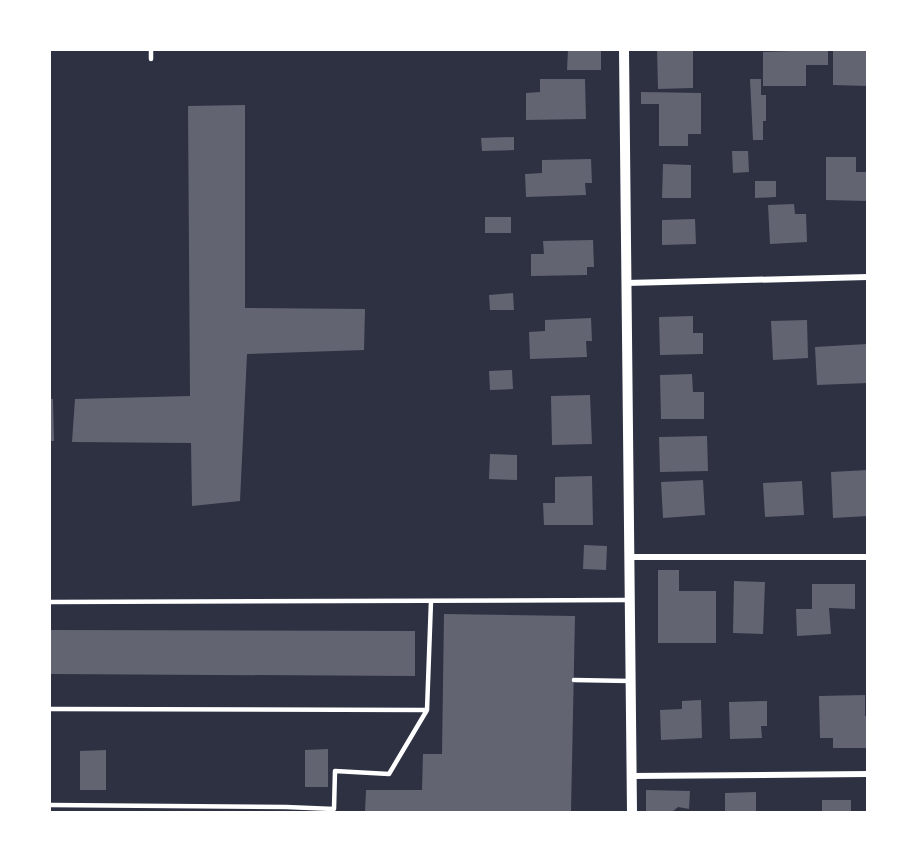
<svg xmlns="http://www.w3.org/2000/svg" width="917" height="862" font-family="'Work Sans',sans-serif">
	<style>
		.building { fill: #626471 }
		.lines { fill: none; stroke-linecap: round; stroke-linejoin: round }
		.service { stroke: #fff; stroke-width: 4.5 }
		.minor { stroke: #fff; stroke-width: 6 }
		.tertiary { stroke: #fff; stroke-width: 10 }
	</style>
	<rect width="100%" height="100%" fill="#2d3142"/>
	<path class="building" d="M 568,50 L 601,50 L 601,70 L 567,70 Z
		M 657,50 L 693,50 L 693,88 L 658,89 Z
		M 791,50 L 828,50 L 828,65 L 806,65 L 806,86 L 763,86 L 763,52 L 791,51 Z
		M 833,50 L 868,50 L 868,86 L 833,85 Z
		M 540,79 L 585,79 L 586,119 L 526,120 L 526,93 L 540,92 Z
		M 750,79 L 761,79 L 761,95 L 766,95 L 766,121 L 763,121 L 763,140 L 753,140 Z
		M 641,92 L 701,93 L 701,134 L 688,134 L 688,146 L 659,146 L 659,104 L 641,104 Z
		M 245,105 L 245,308 L 365,309 L 364,350 L 247,354 L 240,501 L 192,506 L 191,443 L 72,442 L 75,399 L 190,396 L 188,106 Z
		M 514,137 L 514,150 L 482,151 L 481,138 Z
		M 732,151 L 748,151 L 749,172 L 733,173 Z
		M 826,157 L 856,157 L 856,172 L 868,172 L 868,201 L 826,200 Z
		M 591,159 L 592,183 L 585,183 L 586,195 L 526,197 L 525,174 L 542,173 L 542,160 Z
		M 663,164 L 691,165 L 691,198 L 662,198 Z
		M 755,181 L 776,181 L 776,197 L 755,198 Z
		M 794,204 L 795,214 L 806,214 L 807,242 L 770,244 L 768,205 Z
		M 485,217 L 511,217 L 511,233 L 485,233 Z
		M 695,219 L 696,244 L 662,245 L 662,220 Z
		M 593,240 L 594,267 L 587,267 L 587,275 L 531,276 L 531,254 L 544,254 L 543,241 Z
		M 513,293 L 514,310 L 490,310 L 489,295 Z
		M 693,316 L 693,333 L 703,333 L 703,354 L 660,355 L 659,317 Z
		M 591,318 L 592,341 L 586,341 L 587,357 L 530,359 L 529,332 L 545,331 L 545,320 Z
		M 807,320 L 808,358 L 773,360 L 771,321 Z
		M 867,344 L 868,383 L 817,385 L 815,347 Z
		M 512,370 L 513,389 L 490,390 L 489,371 Z
		M 692,374 L 693,392 L 704,392 L 704,419 L 661,419 L 660,375 Z
		M 590,395 L 592,444 L 552,445 L 551,396 Z
		M 50,399 L 53,399 L 54,441 L 50,441 Z
		M 707,436 L 708,471 L 660,472 L 659,437 Z
		M 490,454 L 517,455 L 517,480 L 489,479 Z
		M 868,470 L 868,516 L 833,518 L 831,472 Z
		M 592,476 L 593,525 L 544,525 L 543,503 L 555,503 L 555,477 Z
		M 703,480 L 705,515 L 663,518 L 661,482 Z
		M 802,481 L 804,515 L 765,517 L 763,483 Z
		M 584,545 L 607,546 L 606,570 L 583,569 Z
		M 658,570 L 679,570 L 679,591 L 716,591 L 716,643 L 658,643 Z
		M 734,581 L 765,582 L 763,634 L 733,633 Z
		M 812,584 L 855,584 L 855,609 L 829,608 L 831,634 L 797,636 L 796,609 L 812,609 Z
		M 444,614 L 575,616 L 571,812 L 365,812 L 366,790 L 422,790 L 423,754 L 442,754 Z
		M 50,630 L 415,631 L 415,676 L 50,674 Z
		M 865,695 L 865,716 L 868,716 L 868,748 L 833,748 L 833,738 L 820,738 L 819,696 Z
		M 701,700 L 702,738 L 661,740 L 660,710 L 682,709 L 682,701 Z
		M 767,701 L 767,726 L 761,726 L 762,738 L 730,739 L 729,702 Z
		M 328,749 L 328,787 L 305,787 L 305,750 Z
		M 106,750 L 106,790 L 80,790 L 80,751 Z
		M 646,790 L 690,791 L 689,809 L 678,807 L 672,812 L 646,812 Z
		M 756,792 L 756,812 L 725,812 L 725,793 Z
		M 822,800 L 851,800 L 851,812 L 822,812 Z"/>
	<g class="lines">
		<path class="service" d="M 151,59 L 151,50
			M 50,602 L 629,600
			M 574,680 L 630,681
			M 50,709 L 427,710
			M 50,805 L 286,807 L 334,809 L 335,771 L 389,774 L 427,710 L 431,601"/>
		<path class="minor" d="M 626,283 L 868,277
			M 629,557 L 868,557
			M 631,776 L 868,774"/>
		<path class="tertiary" d="M 624,50 L 632,812"/>
	</g>
	<rect width="917" height="862" fill="none" stroke="#ffffff" stroke-width="102"/>
</svg>
